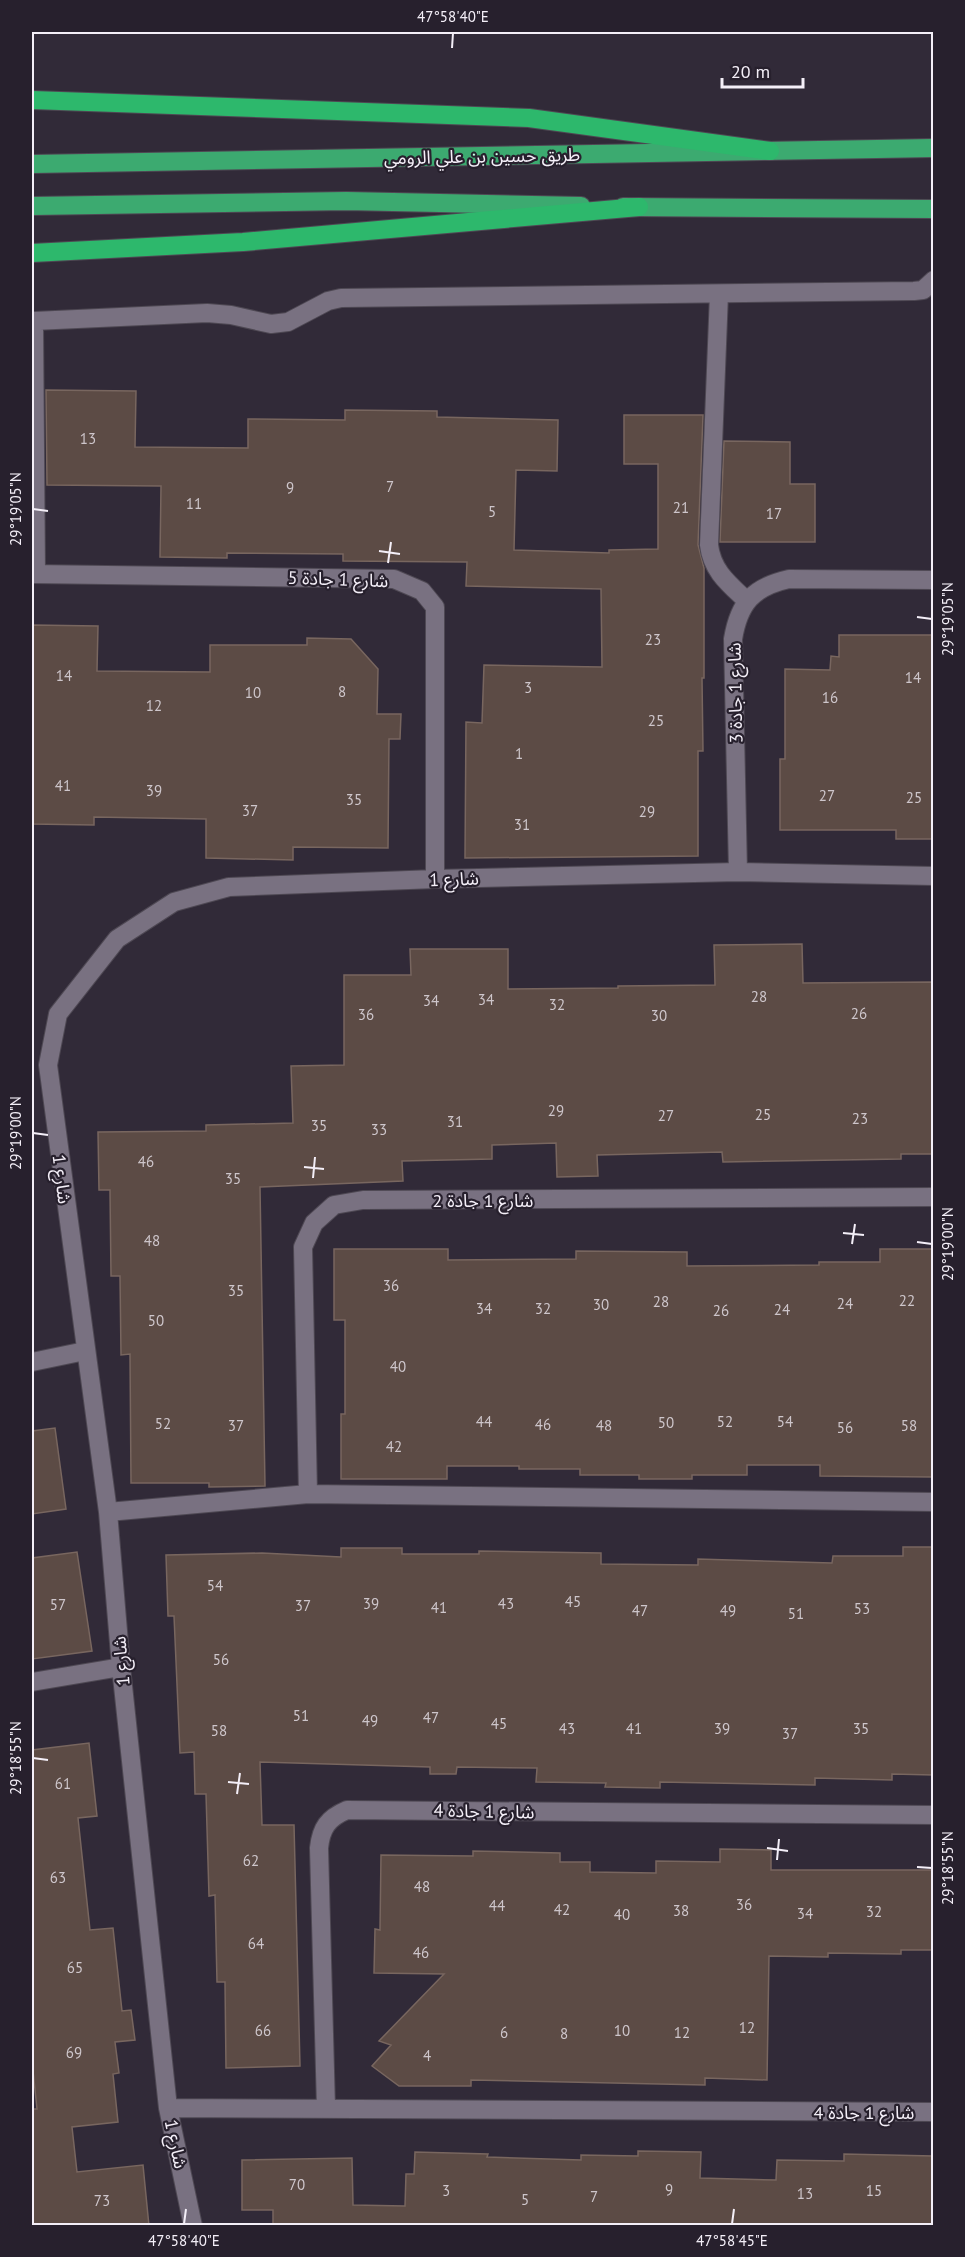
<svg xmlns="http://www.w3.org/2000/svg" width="965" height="2257" font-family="'PT Sans','Noto Sans Arabic',sans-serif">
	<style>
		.building { fill: #5c4b45; stroke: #78665f; stroke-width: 1.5 }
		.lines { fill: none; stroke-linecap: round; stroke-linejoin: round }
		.minor-casing { stroke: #4e4853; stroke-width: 20 }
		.trunk-casing { stroke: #4e4853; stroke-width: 20 }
		.motorway-casing { stroke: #4e4853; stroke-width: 20 }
		.minor { stroke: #797181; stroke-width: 18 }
		.trunk { stroke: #3caa70; stroke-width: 18 }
		.motorway { stroke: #2db86c; stroke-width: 18 }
		.ticks { fill: none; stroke: #f4eff8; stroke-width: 2 }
		.labels { text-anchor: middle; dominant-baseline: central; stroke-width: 4.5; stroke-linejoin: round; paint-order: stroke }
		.number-label { font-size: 15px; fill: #cec6cb }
		.street-label { font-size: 18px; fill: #f4eff8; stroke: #27202d }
		.neatline { fill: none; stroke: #f4eff8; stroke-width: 2 }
		.ticks-label { font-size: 15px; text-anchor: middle; fill: #f4eff8 }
	</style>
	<rect width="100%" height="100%" fill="#312a38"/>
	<path class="building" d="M 46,390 L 136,391 L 135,447 L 248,448 L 248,419 L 345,420 L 345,410 L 437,411 L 437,417 L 558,420 L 557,471 L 516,470 L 514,550 L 609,553 L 609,550 L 658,549 L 658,464 L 624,464 L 624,415 L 703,415 L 698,545 L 704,568 L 704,678 L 702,678 L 703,751 L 698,751 L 698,856 L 465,858 L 466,722 L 482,723 L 484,665 L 602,667 L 601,589 L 466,586 L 467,562 L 343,561 L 343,554 L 227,553 L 227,558 L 160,557 L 161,486 L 47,485 Z
		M 724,441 L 790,442 L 790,484 L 815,484 L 815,542 L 720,542 Z
		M 32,625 L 98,626 L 97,671 L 210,672 L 210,645 L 307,645 L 307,638 L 351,639 L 378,669 L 377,714 L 401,714 L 400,739 L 389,739 L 388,848 L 293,847 L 293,860 L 206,858 L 206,819 L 94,817 L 94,825 L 32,824 Z
		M 839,635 L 933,635 L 933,839 L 896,839 L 896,830 L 780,830 L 780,759 L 785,759 L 785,669 L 830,670 L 831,656 L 839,657 Z
		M 802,944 L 803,983 L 933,982 L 933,1154 L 901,1154 L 901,1159 L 723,1162 L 722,1152 L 597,1155 L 598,1176 L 557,1177 L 556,1143 L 492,1145 L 492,1159 L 402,1161 L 403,1181 L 260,1187 L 265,1486 L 209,1487 L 209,1483 L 131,1483 L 130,1354 L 121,1355 L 120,1276 L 111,1276 L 110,1190 L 99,1190 L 98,1132 L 206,1131 L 206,1125 L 293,1123 L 291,1066 L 344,1065 L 344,975 L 411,975 L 410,949 L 508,949 L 508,989 L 618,988 L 618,986 L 715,985 L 714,945 Z
		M 334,1249 L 448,1249 L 448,1260 L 576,1259 L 576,1251 L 687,1252 L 687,1266 L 819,1265 L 819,1262 L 880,1262 L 880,1249 L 933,1249 L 933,1477 L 820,1476 L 820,1465 L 747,1465 L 747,1475 L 692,1475 L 692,1479 L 639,1479 L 639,1475 L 580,1475 L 580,1469 L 519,1469 L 519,1466 L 447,1466 L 447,1479 L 341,1479 L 341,1414 L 345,1414 L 345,1320 L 334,1320 Z
		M 55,1428 L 66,1509 L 32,1514 L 32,1431 Z
		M 903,1547 L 933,1547 L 933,1775 L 892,1774 L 892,1780 L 815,1778 L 815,1785 L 660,1782 L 660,1788 L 605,1787 L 606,1783 L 536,1782 L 537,1768 L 457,1767 L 456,1774 L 430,1774 L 430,1767 L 260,1762 L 262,1825 L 294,1825 L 300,2066 L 226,2068 L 225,1982 L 217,1982 L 215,1895 L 209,1896 L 206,1794 L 195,1794 L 194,1752 L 180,1753 L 174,1616 L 168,1616 L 166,1555 L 262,1553 L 341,1557 L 341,1548 L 402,1548 L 402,1554 L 479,1554 L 479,1551 L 601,1553 L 601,1564 L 698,1565 L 698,1559 L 832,1563 L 833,1556 L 903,1556 Z
		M 77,1552 L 92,1651 L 32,1659 L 32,1558 Z
		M 89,1743 L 97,1816 L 78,1818 L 90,1930 L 113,1928 L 122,2011 L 131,2010 L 135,2040 L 115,2042 L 119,2073 L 113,2074 L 118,2122 L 72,2127 L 77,2172 L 143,2165 L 149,2226 L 32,2226 L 32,2109 L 37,2109 L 32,2061 L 32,1750 Z
		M 720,1849 L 771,1850 L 771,1870 L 933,1870 L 933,1950 L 901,1950 L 901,1954 L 828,1953 L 828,1957 L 769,1956 L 767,2080 L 705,2078 L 705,2085 L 471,2080 L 471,2086 L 399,2086 L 372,2066 L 391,2045 L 379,2041 L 444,1974 L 374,1973 L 375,1929 L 380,1930 L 381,1855 L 473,1856 L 473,1851 L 560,1853 L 560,1862 L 590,1862 L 590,1872 L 656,1873 L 656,1861 L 720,1862 Z
		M 638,2151 L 701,2152 L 700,2178 L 776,2180 L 777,2160 L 844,2161 L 844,2154 L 933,2156 L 933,2226 L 273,2226 L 273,2210 L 242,2210 L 242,2160 L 352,2158 L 353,2205 L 405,2206 L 406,2174 L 414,2174 L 415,2152 L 488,2154 L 487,2157 L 581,2160 L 581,2155 L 638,2156 Z"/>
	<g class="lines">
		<g class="minor-casing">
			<path id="minor" d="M 719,294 L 709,545 C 712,571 729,584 747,601
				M 32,574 L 394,579 L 422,591 L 435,607 L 435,879
				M 36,574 L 34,321 L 207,313 L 231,315 L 271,324 L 288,322 L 328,301 L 341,298 L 914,291 L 923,290 L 934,280
				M 738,872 L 733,639 C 739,603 753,587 789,579 L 934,580
				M 32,1362 L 85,1351
				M 308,1494 L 303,1247 L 314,1223 L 334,1205 L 363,1200 L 934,1197
				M 108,1512 L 308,1494 L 934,1502
				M 32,1682 L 121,1667
				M 168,2108 L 934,2112
				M 326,2108 L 319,1848 C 321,1828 328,1818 347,1810 L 934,1815
				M 193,2226 L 168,2108 L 121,1667 L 108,1512 L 48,1065 L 58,1014 L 117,939 L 174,902 L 229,887 L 435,879 L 738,872 L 934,876"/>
		</g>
		<g class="trunk-casing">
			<path id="trunk" d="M 32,164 L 934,148
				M 32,206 L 346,201 L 581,206
				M 623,207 L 934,209"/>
		</g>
		<g class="motorway-casing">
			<path id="motorway" d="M 32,100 L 529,118 L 770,151
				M 32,253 L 243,242 L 639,207"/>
		</g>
		<use href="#minor" class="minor"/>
		<use href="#trunk" class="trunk"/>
		<use href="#motorway" class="motorway"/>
	</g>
	<path class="ticks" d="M 452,48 L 453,33M 33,509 L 48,511M 379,551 L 400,554M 388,563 L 391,542M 917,617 L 932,619M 33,1133 L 48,1135M 304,1167 L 324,1169M 313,1178 L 315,1157M 843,1233 L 864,1235M 917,1242 L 932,1244M 852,1244 L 855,1224M 33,1758 L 48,1760M 228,1782 L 249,1784M 237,1794 L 240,1773M 767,1848 L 788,1851M 777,1860 L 779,1839M 917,1867 L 932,1868M 184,2224 L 186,2209M 732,2224 L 734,2209"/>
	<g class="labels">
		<g class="number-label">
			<text x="88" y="438">13</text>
			<text x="390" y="486">7</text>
			<text x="290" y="487">9</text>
			<text x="194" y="503">11</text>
			<text x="681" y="507">21</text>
			<text x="492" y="511">5</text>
			<text x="774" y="513">17</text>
			<text x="653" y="639">23</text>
			<text x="64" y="675">14</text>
			<text x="913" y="677">14</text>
			<text x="528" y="687">3</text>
			<text x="342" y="691">8</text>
			<text x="253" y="692">10</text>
			<text x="830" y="697">16</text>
			<text x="154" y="705">12</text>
			<text x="656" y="720">25</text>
			<text x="519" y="753">1</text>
			<text x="63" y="785">41</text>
			<text x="154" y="790">39</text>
			<text x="827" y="795">27</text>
			<text x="914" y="797">25</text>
			<text x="354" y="799">35</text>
			<text x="250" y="810">37</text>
			<text x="647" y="811">29</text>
			<text x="522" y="824">31</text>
			<text x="759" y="996">28</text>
			<text x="486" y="999">34</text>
			<text x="431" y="1000">34</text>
			<text x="557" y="1004">32</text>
			<text x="859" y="1013">26</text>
			<text x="366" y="1014">36</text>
			<text x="659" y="1015">30</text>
			<text x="556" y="1110">29</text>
			<text x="763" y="1114">25</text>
			<text x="666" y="1115">27</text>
			<text x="860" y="1118">23</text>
			<text x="455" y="1121">31</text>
			<text x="319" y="1125">35</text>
			<text x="379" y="1129">33</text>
			<text x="146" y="1161">46</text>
			<text x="233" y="1178">35</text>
			<text x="152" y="1240">48</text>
			<text x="391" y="1285">36</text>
			<text x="236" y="1290">35</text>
			<text x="907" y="1300">22</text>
			<text x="661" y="1301">28</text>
			<text x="845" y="1303">24</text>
			<text x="601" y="1304">30</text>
			<text x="484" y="1308">34</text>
			<text x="543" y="1308">32</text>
			<text x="782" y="1309">24</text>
			<text x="721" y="1310">26</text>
			<text x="156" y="1320">50</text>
			<text x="398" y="1366">40</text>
			<text x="484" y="1421">44</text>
			<text x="725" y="1421">52</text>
			<text x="785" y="1421">54</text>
			<text x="666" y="1422">50</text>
			<text x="163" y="1423">52</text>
			<text x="543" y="1424">46</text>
			<text x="236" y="1425">37</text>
			<text x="604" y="1425">48</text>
			<text x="909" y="1425">58</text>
			<text x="845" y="1427">56</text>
			<text x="394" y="1446">42</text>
			<text x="215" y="1585">54</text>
			<text x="573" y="1601">45</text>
			<text x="371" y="1603">39</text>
			<text x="506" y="1603">43</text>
			<text x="58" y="1604">57</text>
			<text x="303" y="1605">37</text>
			<text x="439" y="1607">41</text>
			<text x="862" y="1608">53</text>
			<text x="640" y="1610">47</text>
			<text x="728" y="1610">49</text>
			<text x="796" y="1613">51</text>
			<text x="221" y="1659">56</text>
			<text x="301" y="1715">51</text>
			<text x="431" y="1717">47</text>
			<text x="370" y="1720">49</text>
			<text x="499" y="1723">45</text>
			<text x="567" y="1728">43</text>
			<text x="634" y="1728">41</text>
			<text x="722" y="1728">39</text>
			<text x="861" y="1728">35</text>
			<text x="219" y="1730">58</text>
			<text x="790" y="1733">37</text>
			<text x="63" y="1783">61</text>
			<text x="251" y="1860">62</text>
			<text x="58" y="1877">63</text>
			<text x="422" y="1886">48</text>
			<text x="744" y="1904">36</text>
			<text x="497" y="1905">44</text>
			<text x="562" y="1909">42</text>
			<text x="681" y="1910">38</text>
			<text x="874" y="1911">32</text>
			<text x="805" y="1913">34</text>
			<text x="622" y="1914">40</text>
			<text x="256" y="1943">64</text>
			<text x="421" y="1952">46</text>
			<text x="75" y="1967">65</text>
			<text x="747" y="2027">12</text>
			<text x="263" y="2030">66</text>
			<text x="622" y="2030">10</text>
			<text x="504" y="2032">6</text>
			<text x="682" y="2032">12</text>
			<text x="564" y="2033">8</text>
			<text x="74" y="2052">69</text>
			<text x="427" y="2055">4</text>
			<text x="297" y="2184">70</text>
			<text x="669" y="2189">9</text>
			<text x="446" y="2190">3</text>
			<text x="874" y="2190">15</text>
			<text x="805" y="2193">13</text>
			<text x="594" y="2196">7</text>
			<text x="525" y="2199">5</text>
			<text x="102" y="2200">73</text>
		</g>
		<g class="street-label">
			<text transform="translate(482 156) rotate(-1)">طريق حسين بن علي الرومي</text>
			<text transform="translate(338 579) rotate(2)">شارع 1 جادة 5</text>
			<text transform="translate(735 693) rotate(-91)">شارع 1 جادة 3</text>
			<text transform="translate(454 879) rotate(-2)">شارع 1</text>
			<text transform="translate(62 1179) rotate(83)">شارع 1</text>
			<text x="483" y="1200">شارع 1 جادة 2</text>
			<text transform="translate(121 1661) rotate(-95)">شارع 1</text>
			<text transform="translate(484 1811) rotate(1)">شارع 1 جادة 4</text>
			<text x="864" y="2112">شارع 1 جادة 4</text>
			<text transform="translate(176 2144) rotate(78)">شارع 1</text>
		</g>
	</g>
	<rect width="965" height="2257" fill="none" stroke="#27202d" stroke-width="66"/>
	<path d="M722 78v9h81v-9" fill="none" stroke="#f4eff8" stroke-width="3"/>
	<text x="731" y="78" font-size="18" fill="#f4eff8" stroke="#27202d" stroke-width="4.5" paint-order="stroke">20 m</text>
	<rect x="33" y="33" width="899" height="2191" class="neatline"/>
	<g class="ticks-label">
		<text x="453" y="22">47°58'40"E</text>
		<text transform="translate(16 509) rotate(-90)" y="5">29°19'05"N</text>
		<text transform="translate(948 619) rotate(-90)" y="5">29°19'05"N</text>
		<text transform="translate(16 1133) rotate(-90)" y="5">29°19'00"N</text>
		<text transform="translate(948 1244) rotate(-90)" y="5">29°19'00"N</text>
		<text transform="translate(16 1758) rotate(-90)" y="5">29°18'55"N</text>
		<text transform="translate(948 1868) rotate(-90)" y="5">29°18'55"N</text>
		<text x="184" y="2246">47°58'40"E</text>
		<text x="732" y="2246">47°58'45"E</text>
	</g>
</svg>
